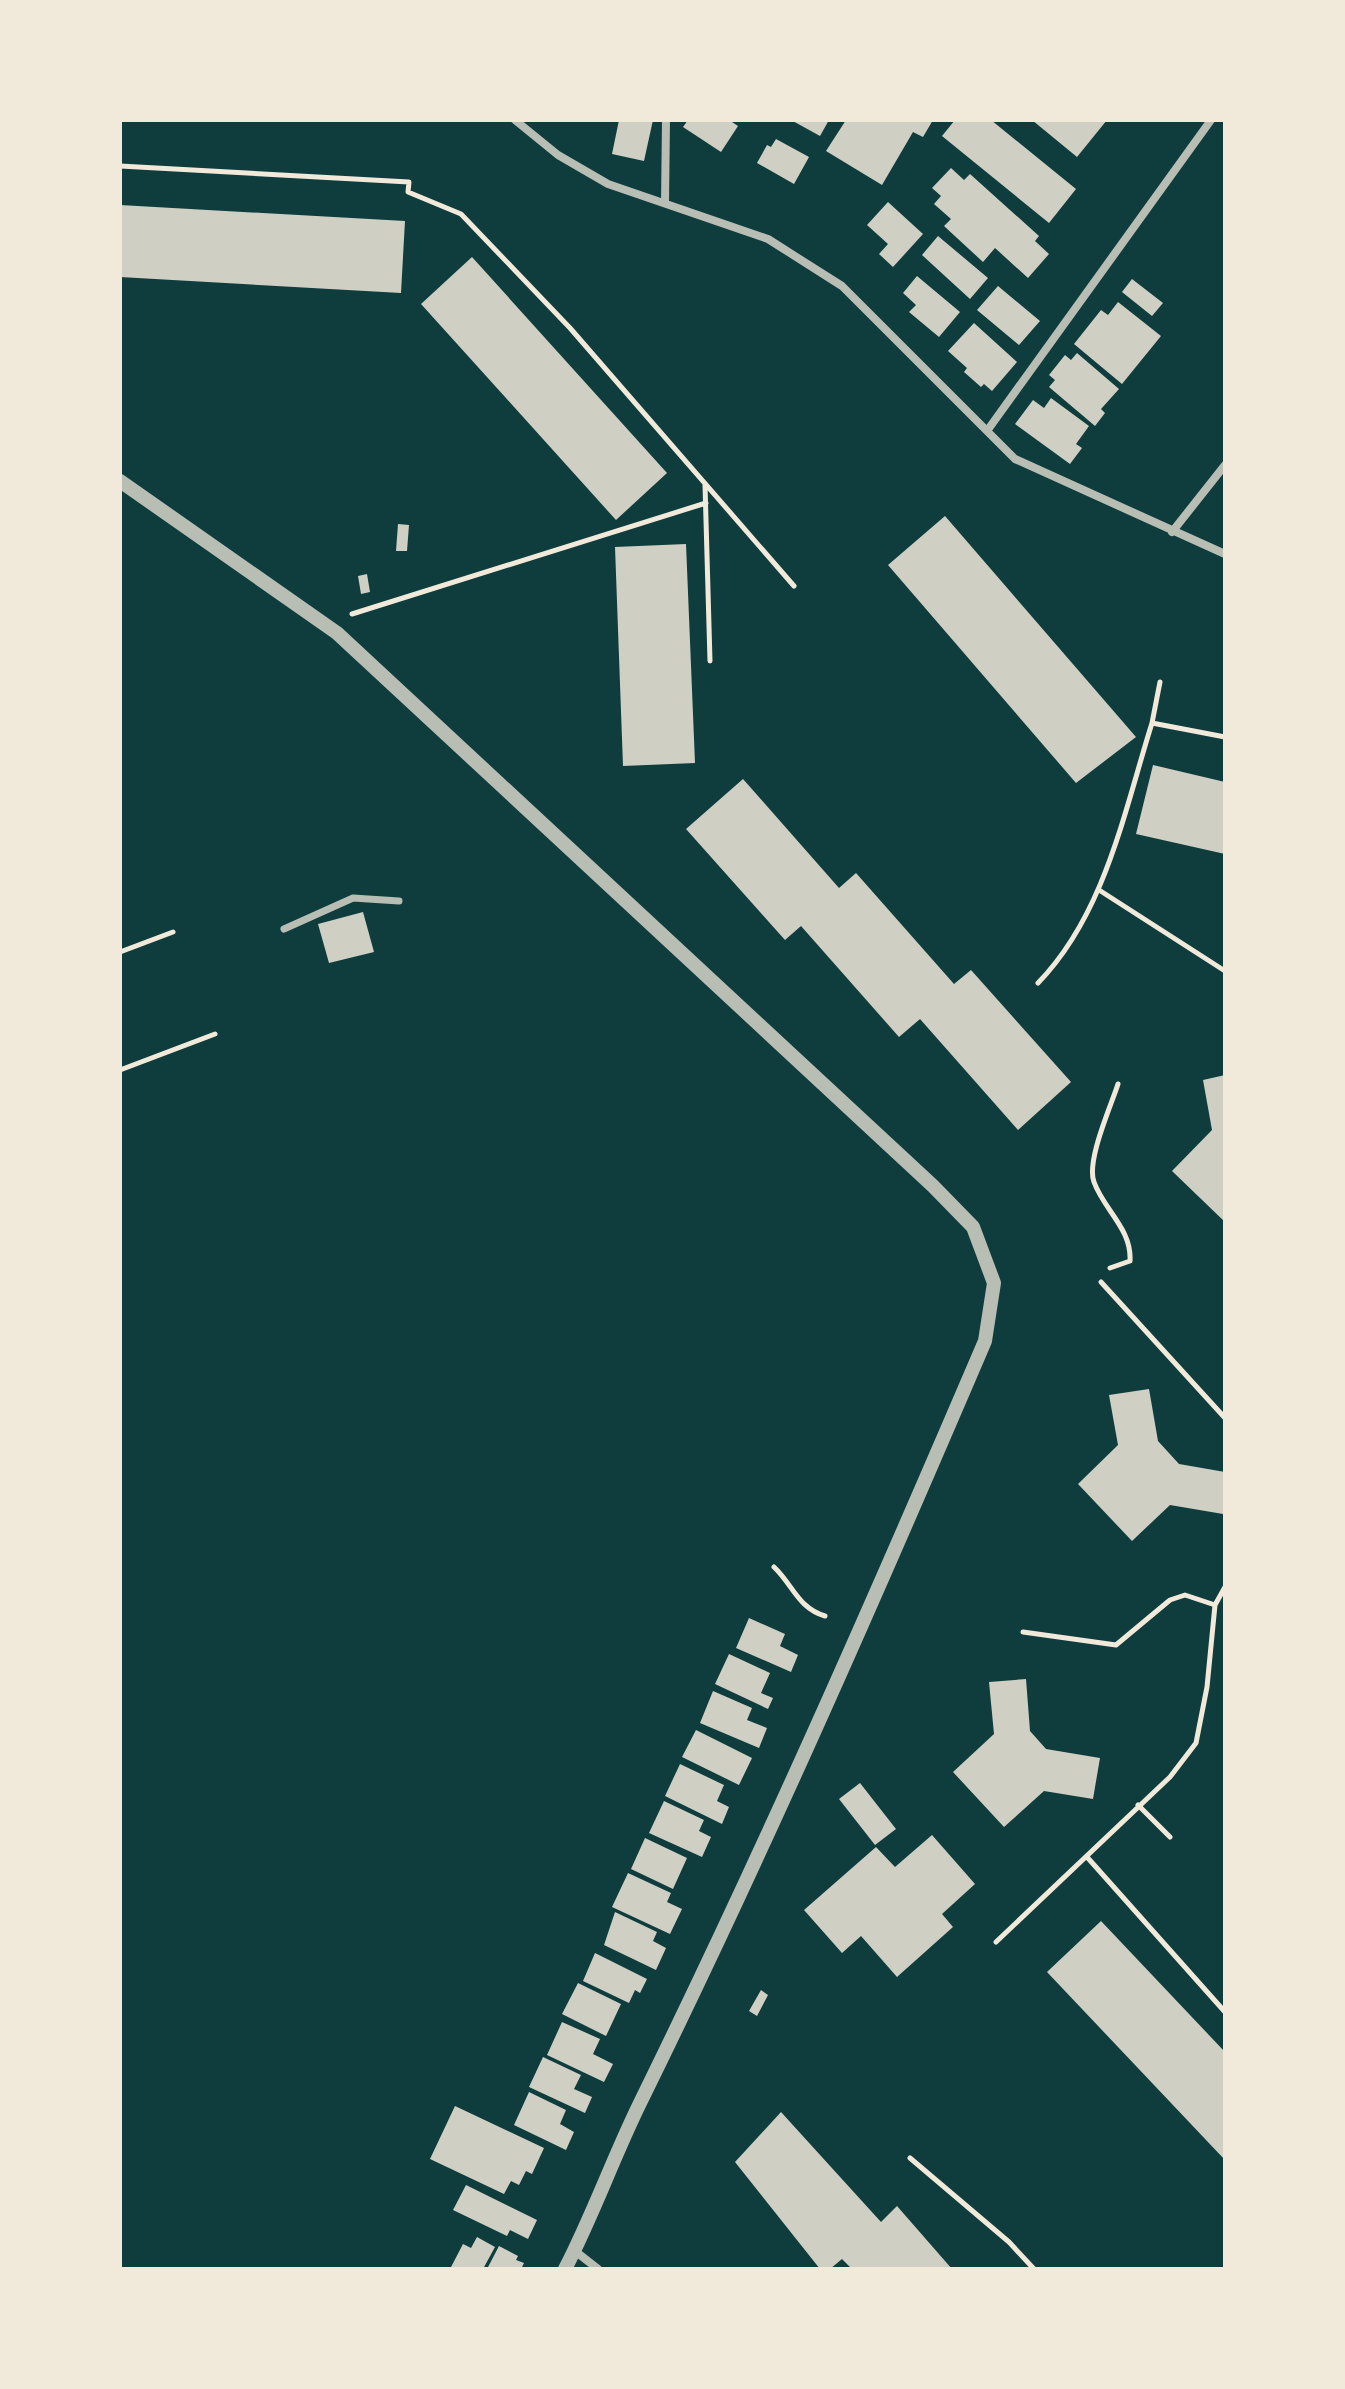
<svg xmlns="http://www.w3.org/2000/svg" width="1345" height="2389" font-family="Ubuntu,sans-serif">
	<style>
		.building { fill: #cfcfc3 }
		.lines { fill: none; stroke-linecap: round; stroke-linejoin: round }
		.path { stroke: #f1e9da; stroke-width: 5 }
		.pedestrian { stroke: #b8beb3; stroke-width: 7 }
		.minor { stroke: #b8beb3; stroke-width: 8 }
		.tertiary { stroke: #b8beb3; stroke-width: 14 }
	</style>
	<rect width="100%" height="100%" fill="#0f3d3e"/>
	<path class="building" d="M 619,120 L 653,120 L 644,161 L 612,154 Z
		M 688,120 L 729,120 L 738,126 L 721,152 L 683,127 Z
		M 791,120 L 829,120 L 820,136 Z
		M 846,120 L 933,120 L 923,137 L 913,132 L 882,185 L 826,151 Z
		M 955,120 L 991,120 L 1076,189 L 1049,223 L 942,136 Z
		M 1032,120 L 1107,120 L 1077,157 Z
		M 776,139 L 809,157 L 794,184 L 757,163 L 767,145 L 771,147 Z
		M 951,168 L 964,180 L 970,174 L 1039,236 L 1035,241 L 1049,254 L 1028,278 L 995,248 L 983,262 L 944,226 L 951,219 L 934,204 L 941,196 L 932,188 Z
		M 888,202 L 923,234 L 893,267 L 879,254 L 888,244 L 867,225 Z
		M 120,205 L 405,221 L 401,293 L 120,277 Z
		M 938,236 L 988,278 L 970,299 L 922,255 Z
		M 472,257 L 667,473 L 616,520 L 421,304 Z
		M 917,276 L 960,312 L 939,337 L 909,312 L 916,305 L 903,293 Z
		M 1132,279 L 1163,303 L 1152,316 L 1122,292 Z
		M 998,286 L 1040,321 L 1019,345 L 977,310 Z
		M 1118,302 L 1161,336 L 1122,384 L 1074,344 L 1101,310 L 1108,315 Z
		M 974,323 L 1017,362 L 992,391 L 984,384 L 981,387 L 964,372 L 967,368 L 948,351 Z
		M 1077,353 L 1119,389 L 1101,409 L 1105,413 L 1095,426 L 1049,387 L 1055,380 L 1049,375 L 1065,355 L 1071,360 Z
		M 1051,398 L 1089,426 L 1076,444 L 1082,448 L 1070,464 L 1015,424 L 1033,400 L 1044,408 Z
		M 945,516 L 1136,737 L 1076,783 L 888,565 Z
		M 398,524 L 409,525 L 407,551 L 396,551 Z
		M 686,544 L 695,763 L 623,766 L 615,547 Z
		M 367,574 L 370,592 L 361,594 L 358,576 Z
		M 1153,765 L 1225,782 L 1225,854 L 1136,834 Z
		M 743,779 L 839,888 L 856,873 L 954,984 L 971,970 L 1071,1082 L 1018,1130 L 920,1019 L 899,1037 L 801,926 L 785,940 L 686,829 Z
		M 363,912 L 374,952 L 329,963 L 318,924 Z
		M 1225,1075 L 1225,1222 L 1172,1171 L 1212,1130 L 1203,1080 Z
		M 1149,1389 L 1158,1441 L 1179,1464 L 1225,1472 L 1225,1501 L 1223,1514 L 1170,1505 L 1132,1541 L 1078,1484 L 1118,1445 L 1109,1395 Z
		M 749,1618 L 785,1634 L 780,1646 L 798,1655 L 791,1672 L 736,1648 Z
		M 729,1654 L 770,1673 L 761,1693 L 773,1698 L 768,1709 L 715,1684 Z
		M 1026,1679 L 1030,1731 L 1046,1749 L 1100,1758 L 1093,1799 L 1044,1791 L 1004,1827 L 953,1772 L 994,1734 L 989,1682 Z
		M 713,1691 L 752,1708 L 747,1720 L 767,1728 L 759,1748 L 700,1723 Z
		M 696,1730 L 752,1758 L 739,1785 L 682,1757 Z
		M 680,1764 L 724,1785 L 717,1801 L 729,1807 L 722,1824 L 665,1796 Z
		M 860,1783 L 896,1829 L 875,1845 L 839,1799 Z
		M 664,1801 L 704,1820 L 699,1831 L 711,1837 L 702,1857 L 649,1833 Z
		M 932,1835 L 975,1884 L 942,1914 L 953,1927 L 897,1977 L 861,1936 L 842,1953 L 804,1910 L 876,1847 L 895,1867 Z
		M 645,1838 L 687,1858 L 673,1889 L 631,1869 Z
		M 628,1873 L 671,1893 L 667,1902 L 682,1909 L 670,1934 L 612,1907 Z
		M 615,1912 L 657,1932 L 653,1941 L 666,1948 L 656,1970 L 604,1945 Z
		M 1101,1921 L 1225,2052 L 1225,2160 L 1047,1972 Z
		M 595,1953 L 647,1979 L 640,1993 L 635,1990 L 629,2003 L 583,1981 Z
		M 578,1983 L 621,2004 L 606,2036 L 562,2014 Z
		M 761,1990 L 768,1995 L 757,2016 L 749,2011 Z
		M 562,2022 L 600,2039 L 593,2054 L 613,2064 L 604,2082 L 547,2055 Z
		M 543,2057 L 581,2075 L 574,2089 L 592,2097 L 585,2113 L 529,2087 Z
		M 529,2092 L 566,2110 L 560,2124 L 574,2132 L 566,2150 L 514,2125 Z
		M 455,2106 L 544,2148 L 532,2174 L 526,2171 L 519,2185 L 511,2181 L 504,2194 L 430,2159 Z
		M 781,2112 L 881,2222 L 897,2206 L 952,2269 L 852,2269 L 842,2259 L 830,2269 L 820,2269 L 735,2162 Z
		M 466,2185 L 537,2220 L 528,2239 L 510,2230 L 507,2236 L 453,2210 Z
		M 477,2237 L 495,2247 L 483,2269 L 450,2269 L 463,2244 L 471,2248 Z
		M 499,2246 L 518,2256 L 516,2260 L 524,2263 L 521,2269 L 487,2269 Z"/>
	<g class="lines">
		<path class="path" d="M 120,166 L 409,182 L 408,192 L 461,214 L 570,328 L 794,586
			M 705,485 L 710,661
			M 352,614 L 706,503
			M 1152,723 L 1160,682
			M 1099,890 L 1225,971
			M 120,952 L 173,932
			M 1038,983 C 1105,914 1124,812 1152,723 L 1225,737
			M 120,1070 L 215,1034
			M 1110,1268 L 1130,1261 C 1132,1229 1104,1210 1094,1182 C 1086,1161 1111,1106 1118,1084
			M 1101,1282 L 1225,1418
			M 774,1567 C 793,1585 798,1608 825,1616
			M 1023,1632 L 1116,1645 L 1170,1600 L 1185,1595 L 1215,1605
			M 1138,1805 L 1170,1837
			M 1087,1857 L 1225,2012
			M 996,1942 L 1170,1777 L 1196,1743 L 1207,1687 L 1215,1605 L 1225,1587
			M 910,2158 L 1009,2242 L 1034,2269"/>
		<path class="pedestrian" d="M 284,929 L 353,898 L 399,901"/>
		<path class="minor" d="M 515,120 L 558,155 L 608,184 L 768,239 L 842,286 L 1015,459 L 1225,554
			M 665,203 L 666,120
			M 987,431 L 1211,120
			M 1172,532 L 1225,465
			M 575,2251 L 598,2269"/>
		<path class="tertiary" d="M 120,481 L 337,633 L 933,1186 L 973,1227 L 994,1283 L 985,1341 C 875,1598 763,1853 640,2103 C 613,2158 593,2215 565,2269"/>
	</g>
	<rect width="1345" height="2389" fill="none" stroke="#f1e9da" stroke-width="244"/>
</svg>
